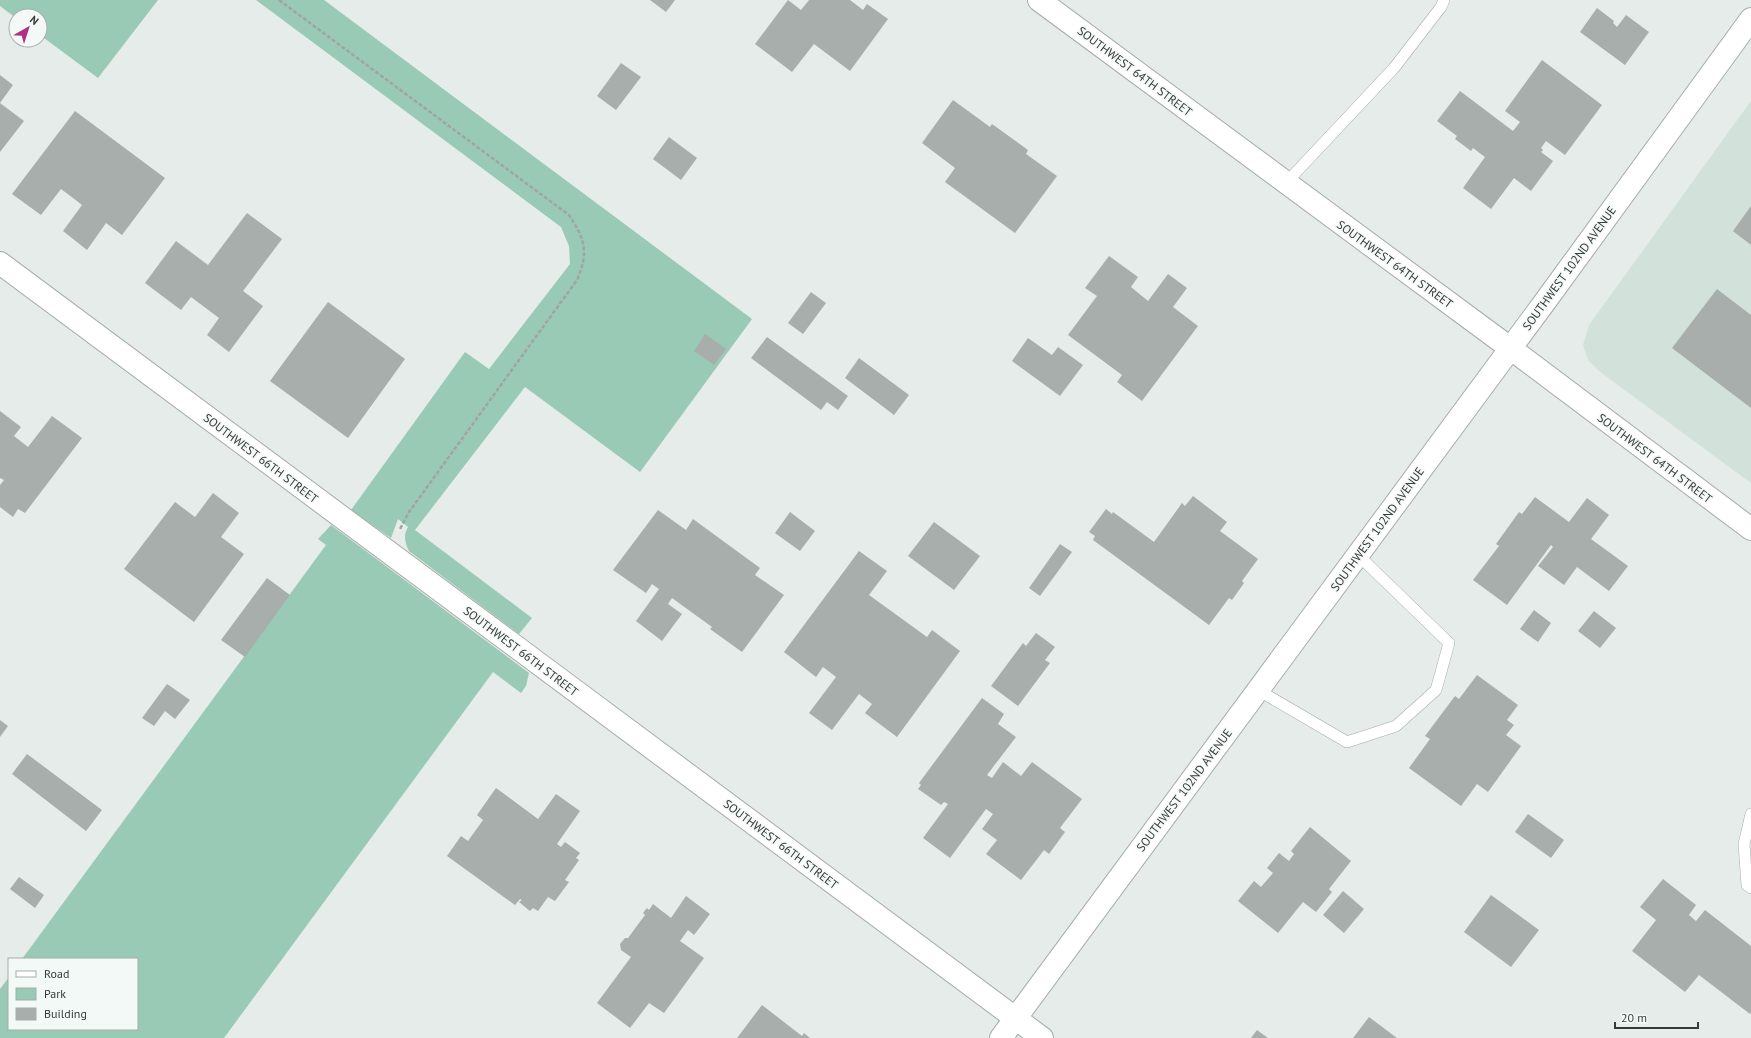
<svg xmlns="http://www.w3.org/2000/svg" width="1751" height="1038" font-family="'PT Sans',sans-serif">
	<style>
		.built { fill: #d2e1da }
		.green { fill: #99cab5 }
		.building { fill: #a8aeab }
		.lines { fill: none; stroke-linecap: round; stroke-linejoin: round }
		.service-casing { stroke: #a5aba8; stroke-width: 12 }
		.minor-casing { stroke: #a5aba8; stroke-width: 24 }
		.tertiary-casing { stroke: #a5aba8; stroke-width: 24 }
		.path { stroke: #a0a5a3; stroke-width: 2.5; stroke-dasharray: 4 2; stroke-linecap: butt }
		.service { stroke: #fff; stroke-width: 11 }
		.minor { stroke: #fff; stroke-width: 22 }
		.tertiary { stroke: #fff; stroke-width: 22 }
		.labels { text-anchor: middle; dominant-baseline: central; stroke-width: 3; stroke-linejoin: round; paint-order: stroke }
		.street-label { font-size: 12px; fill: #373a39; stroke: #f2f9f6 }
	</style>
	<rect width="100%" height="100%" fill="#e5ece9"/>
	<path class="built" d="M 1751,101 L 1751,483 L 1599,371 L 1588,360 L 1583,345 L 1589,325 Z"/>
	<path class="green" d="M 0,0 L 158,0 L 98,78 L 40,35 L 40,16 L 16,16 L 16,18 L 0,6 Z
		M 256,0 L 324,0 L 752,319 L 640,472 L 525,387 L 415,530 L 532,618 L 519,634 L 409,551 C 405,543 403,535 408,527 L 398,519 L 391,538 L 351,510 L 465,352 L 489,369 L 570,264 L 569,246 L 561,227 Z
		M 331,525 L 529,673 L 526,686 L 521,693 L 493,672 L 224,1038 L 0,1038 L 0,989 L 9,977 L 9,1029 L 137,1029 L 137,959 L 22,959 L 326,545 L 318,539 Z"/>
	<path class="building" d="M 650,0 L 675,0 L 666,12 Z
		M 788,0 L 801,10 L 809,0 L 850,0 L 863,10 L 867,4 L 888,19 L 850,71 L 814,44 L 792,72 L 755,44 Z
		M 1597,8 L 1614,21 L 1613,23 L 1617,27 L 1626,15 L 1649,32 L 1625,65 L 1580,32 Z
		M 1542,60 L 1602,105 L 1565,155 L 1546,141 L 1541,148 L 1543,150 L 1541,152 L 1553,161 L 1531,191 L 1514,178 L 1491,209 L 1463,188 L 1485,157 L 1473,148 L 1471,151 L 1455,139 L 1457,136 L 1437,121 L 1460,91 L 1513,131 L 1520,122 L 1505,111 Z
		M 621,63 L 641,77 L 616,110 L 597,96 Z
		M 0,75 L 13,85 L 0,103 Z
		M 953,100 L 990,127 L 992,124 L 1028,150 L 1026,154 L 1057,176 L 1015,233 L 945,182 L 955,168 L 922,143 Z
		M 0,103 L 24,121 L 0,152 Z
		M 75,111 L 165,178 L 122,235 L 106,223 L 87,250 L 63,231 L 82,205 L 77,201 L 61,189 L 41,215 L 12,194 Z
		M 669,137 L 697,158 L 681,180 L 653,159 Z
		M 1751,206 L 1751,245 L 1733,231 Z
		M 247,213 L 282,239 L 243,291 L 263,306 L 229,352 L 207,335 L 219,318 L 191,297 L 181,310 L 145,283 L 176,241 L 208,265 Z
		M 1109,256 L 1138,277 L 1131,287 L 1148,301 L 1168,274 L 1187,288 L 1173,307 L 1198,326 L 1142,401 L 1117,382 L 1122,375 L 1068,335 L 1097,296 L 1085,288 Z
		M 1717,289 L 1751,315 L 1751,408 L 1672,348 Z
		M 811,292 L 826,303 L 803,334 L 788,323 Z
		M 328,302 L 405,359 L 348,438 L 270,381 Z
		M 705,334 L 726,349 L 714,365 L 694,351 Z
		M 767,337 L 848,396 L 838,410 L 827,402 L 821,410 L 751,358 Z
		M 1028,338 L 1052,355 L 1058,347 L 1083,365 L 1060,396 L 1012,361 Z
		M 859,358 L 909,395 L 894,415 L 845,378 Z
		M 0,411 L 21,427 L 14,436 L 28,447 L 52,416 L 82,438 L 25,513 L 18,509 L 13,517 L 0,507 L 0,485 L 4,480 L 0,478 Z
		M 213,493 L 239,513 L 221,537 L 244,554 L 194,622 L 124,569 L 175,502 L 195,517 Z
		M 1193,496 L 1227,522 L 1220,531 L 1258,559 L 1242,581 L 1244,583 L 1232,600 L 1229,598 L 1209,625 L 1093,540 L 1095,536 L 1089,532 L 1106,509 L 1112,514 L 1113,512 L 1154,542 L 1182,503 L 1185,506 Z
		M 1535,497 L 1569,522 L 1587,498 L 1609,515 L 1591,539 L 1628,566 L 1609,591 L 1577,567 L 1564,585 L 1538,566 L 1553,547 L 1551,545 L 1507,605 L 1473,580 L 1499,546 L 1496,544 L 1519,512 L 1522,514 Z
		M 658,510 L 686,530 L 693,519 L 760,568 L 755,575 L 784,595 L 742,652 L 710,629 L 712,627 L 672,598 L 668,604 L 682,614 L 662,641 L 636,621 L 659,589 L 652,584 L 646,593 L 613,570 Z
		M 790,512 L 815,531 L 800,551 L 775,533 Z
		M 934,522 L 980,556 L 954,590 L 908,556 Z
		M 1060,544 L 1072,552 L 1040,596 L 1029,588 Z
		M 859,551 L 887,571 L 869,595 L 927,637 L 932,630 L 960,651 L 897,737 L 865,713 L 872,704 L 859,694 L 832,730 L 809,713 L 836,677 L 823,667 L 816,677 L 784,652 Z
		M 267,578 L 290,595 L 245,657 L 221,640 Z
		M 1534,610 L 1551,623 L 1538,642 L 1520,629 Z
		M 1594,611 L 1616,628 L 1600,648 L 1578,631 Z
		M 1036,633 L 1055,647 L 1045,660 L 1050,663 L 1018,706 L 991,686 L 1023,643 L 1026,646 Z
		M 1477,675 L 1518,705 L 1507,720 L 1514,725 L 1506,735 L 1521,746 L 1488,792 L 1477,784 L 1461,806 L 1409,768 L 1430,739 L 1425,736 L 1455,696 L 1459,699 Z
		M 167,684 L 190,700 L 175,719 L 165,711 L 154,726 L 142,718 Z
		M 982,698 L 1004,714 L 998,724 L 1016,737 L 987,775 L 992,778 L 1003,762 L 1021,776 L 1032,762 L 1082,799 L 1060,828 L 1065,832 L 1049,854 L 1044,850 L 1021,880 L 986,854 L 997,840 L 982,829 L 993,814 L 986,809 L 950,858 L 923,838 L 948,804 L 944,802 L 941,805 L 918,789 L 921,785 L 919,783 Z
		M 0,720 L 8,726 L 0,737 Z
		M 27,754 L 102,810 L 86,831 L 12,774 Z
		M 496,788 L 538,819 L 556,794 L 580,811 L 557,844 L 561,847 L 565,842 L 580,853 L 576,858 L 579,860 L 565,880 L 569,882 L 555,901 L 548,897 L 538,911 L 533,908 L 530,911 L 519,902 L 522,900 L 520,899 L 515,905 L 447,856 L 461,836 L 468,841 L 483,820 L 477,815 Z
		M 1528,814 L 1564,840 L 1551,858 L 1515,832 Z
		M 1310,827 L 1351,861 L 1329,889 L 1332,892 L 1316,912 L 1303,902 L 1278,933 L 1238,901 L 1254,881 L 1261,887 L 1273,873 L 1267,868 L 1279,853 L 1289,861 L 1294,854 L 1291,851 Z
		M 19,877 L 44,895 L 35,908 L 10,889 Z
		M 1663,879 L 1696,905 L 1689,915 L 1696,921 L 1705,910 L 1751,946 L 1751,1012 L 1750,1014 L 1699,975 L 1685,992 L 1632,951 L 1656,920 L 1640,907 Z
		M 1343,891 L 1364,909 L 1344,933 L 1323,915 Z
		M 1491,895 L 1539,930 L 1511,967 L 1464,932 Z
		M 686,896 L 710,914 L 694,935 L 688,930 L 680,941 L 704,958 L 664,1013 L 649,1003 L 630,1028 L 597,1003 L 631,957 L 621,950 L 620,944 L 625,938 L 628,938 L 645,915 L 643,913 L 647,908 L 649,910 L 653,904 L 671,918 Z
		M 762,1005 L 802,1036 L 804,1033 L 810,1038 L 737,1038 Z
		M 1369,1017 L 1397,1038 L 1353,1038 Z
		M 1257,1030 L 1268,1038 L 1251,1038 Z"/>
	<g class="lines">
		<g class="service-casing">
			<path id="service" d="M 1285,184 L 1394,68 L 1441,7 L 1444,0
				M 1258,690 L 1347,742 L 1396,726 L 1436,690 L 1449,643 L 1358,555
				M 1751,814 L 1744,844 L 1747,885 L 1751,888"/>
		</g>
		<g class="minor-casing">
			<path id="minor" d="M 0,263 L 1042,1038"/>
		</g>
		<g class="tertiary-casing">
			<path id="tertiary" d="M 1039,0 L 1510,348 L 1751,529
				M 1001,1038 L 1544,303 L 1751,19"/>
		</g>
		<path class="path" d="M 279,0 L 569,215 C 585,239 589,253 577,280 L 409,512 L 400,529"/>
		<use href="#service" class="service"/>
		<use href="#minor" class="minor"/>
		<use href="#tertiary" class="tertiary"/>
	</g>
	<g class="labels">
		<g class="street-label">
			<text transform="translate(1135 71) rotate(37)">SOUTHWEST 64TH STREET</text>
			<text transform="translate(1395 264) rotate(36)">SOUTHWEST 64TH STREET</text>
			<text transform="translate(1569 268) rotate(-54)">SOUTHWEST 102ND AVENUE</text>
			<text transform="translate(261 458) rotate(37)">SOUTHWEST 66TH STREET</text>
			<text transform="translate(1655 458) rotate(37)">SOUTHWEST 64TH STREET</text>
			<text transform="translate(1377 529) rotate(-54)">SOUTHWEST 102ND AVENUE</text>
			<text transform="translate(521 651) rotate(37)">SOUTHWEST 66TH STREET</text>
			<text transform="translate(1184 790) rotate(-53)">SOUTHWEST 102ND AVENUE</text>
			<text transform="translate(781 844) rotate(37)">SOUTHWEST 66TH STREET</text>
		</g>
	</g>
	<rect x="8" y="958" width="130" height="72" fill="#f2f9f6" stroke="#a7adaa"/>
	<rect x="16" y="971" width="20" height="6" fill="#ffffff" stroke="#a7adaa"/>
	<text x="44" y="978" font-size="12" fill="#373a39">Road</text>
	<rect x="16" y="988" width="20" height="12" fill="#99cab5" stroke="#a7adaa"/>
	<text x="44" y="998" font-size="12" fill="#373a39">Park</text>
	<rect x="16" y="1008" width="20" height="12" fill="#a8aeab" stroke="#a7adaa"/>
	<text x="44" y="1018" font-size="12" fill="#373a39">Building</text>
	<g transform="translate(28 28) rotate(39)"><circle r="19" fill="#f2f9f6" stroke="#a7adaa"/>
	<path d="M0-3L7 15L0 10L-7 15Z" fill="#ae307f"/>
	<text y="-6" font-size="11" font-weight="bold" text-anchor="middle" fill="#373a39">N</text>
	</g>
	<path d="M1615 1022v6h83v-6" fill="none" stroke="#373a39" stroke-width="2"/>
	<text x="1621" y="1022" font-size="12" fill="#373a39" stroke="#f2f9f6" stroke-width="3" paint-order="stroke">20 m</text>
</svg>
